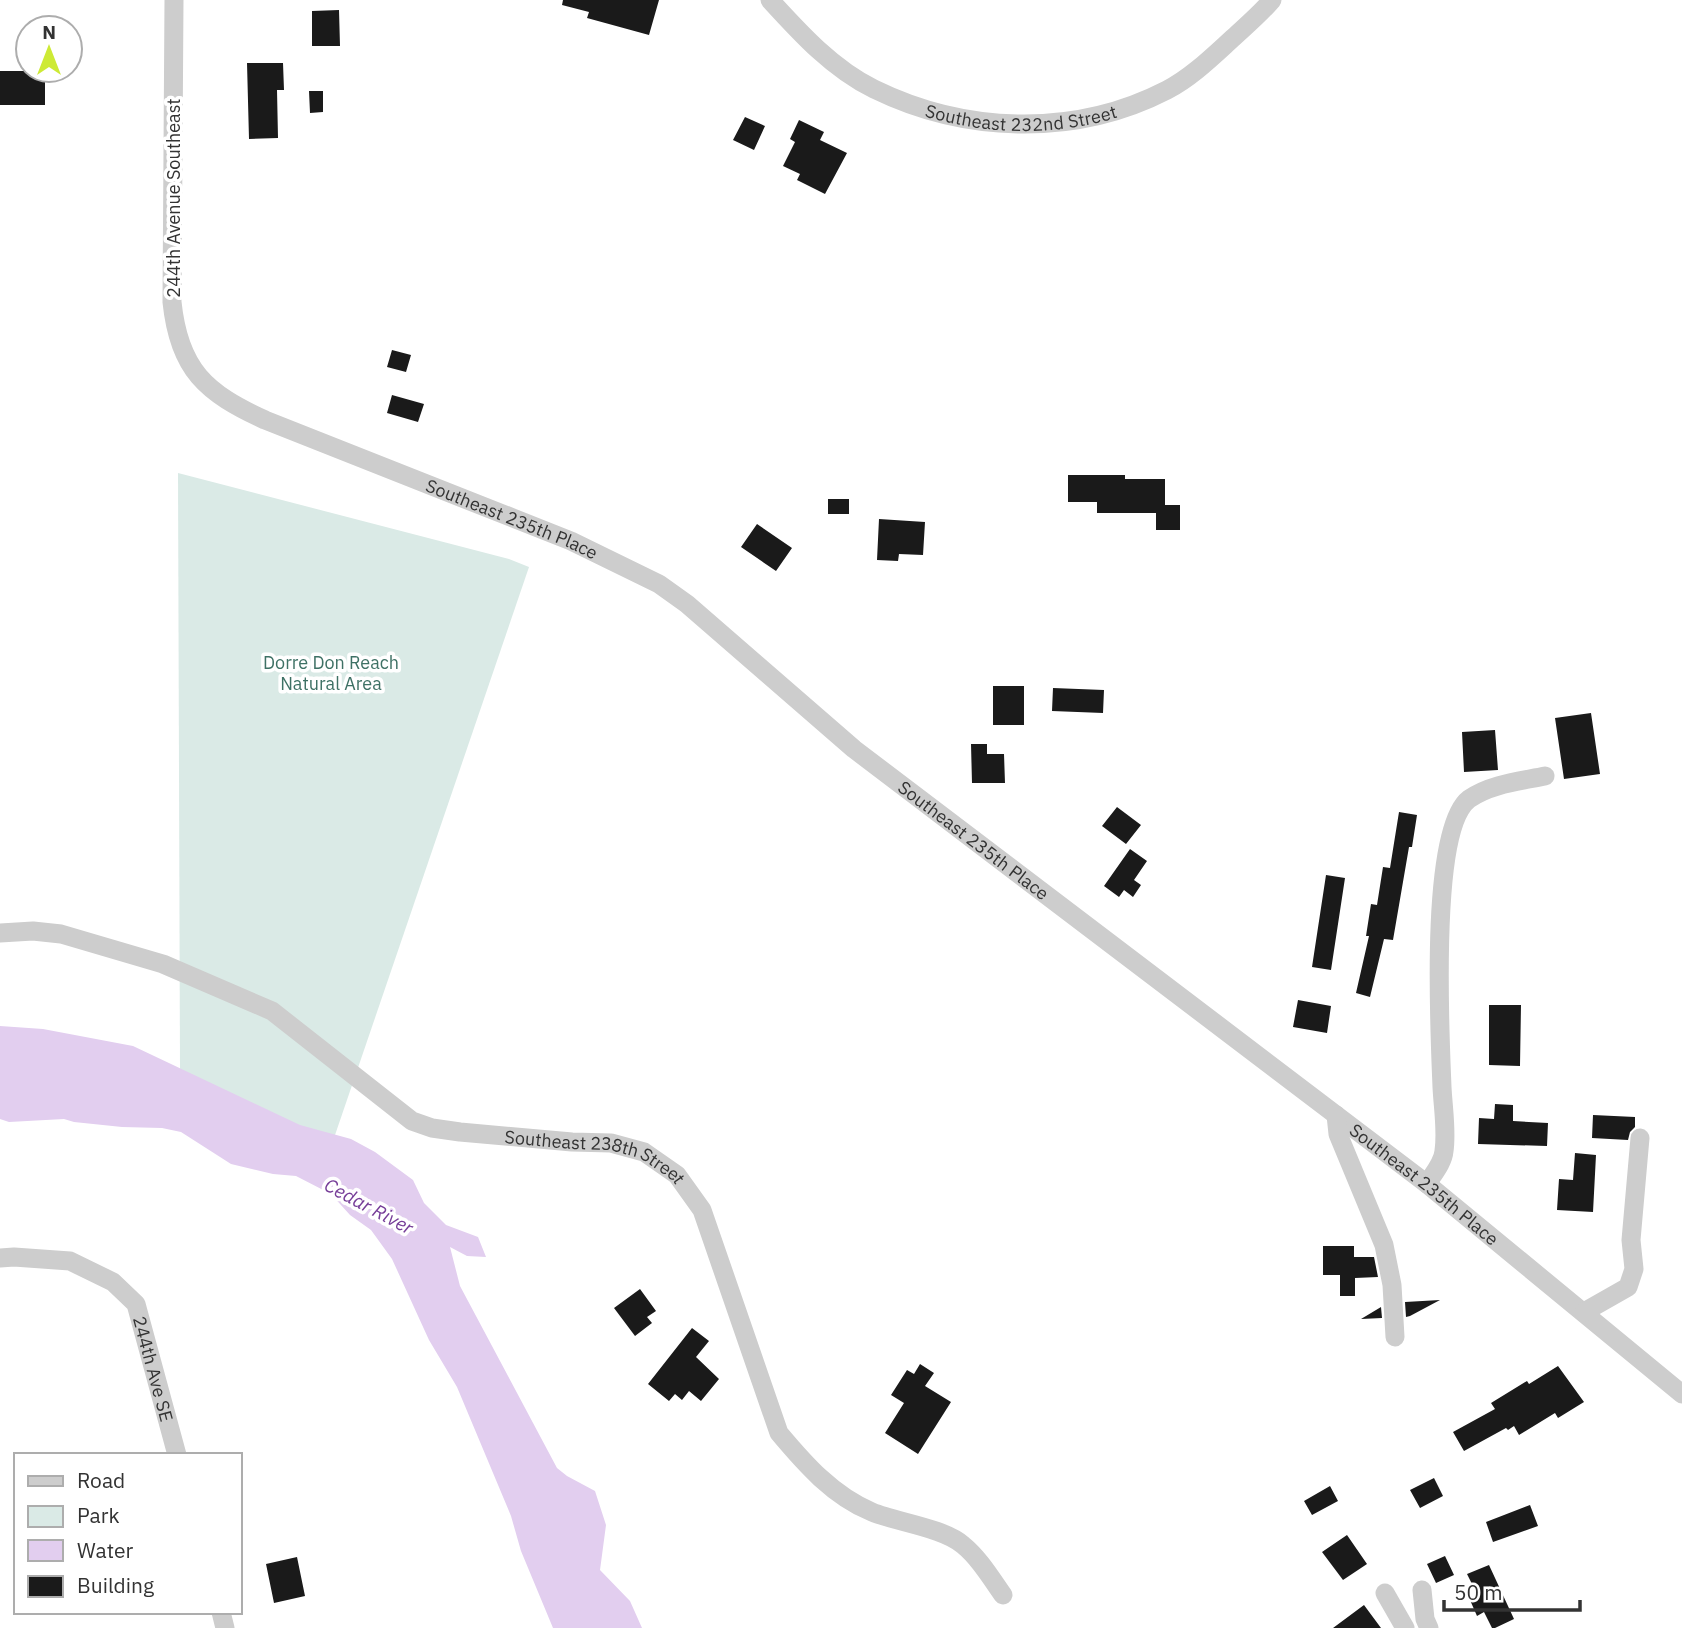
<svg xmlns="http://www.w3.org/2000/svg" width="1682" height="1628" font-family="'IBM Plex Sans',sans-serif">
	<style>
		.green { fill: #daeae6 }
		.water { fill: #e2ceef }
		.building { fill: #1a1a1a }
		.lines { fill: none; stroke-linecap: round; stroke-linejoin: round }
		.minor { stroke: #cdcdcd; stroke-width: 19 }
		.labels { text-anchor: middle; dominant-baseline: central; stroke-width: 7; stroke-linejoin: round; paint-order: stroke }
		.street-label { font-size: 18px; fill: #333; stroke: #fff }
		.park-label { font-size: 18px; fill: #3e7165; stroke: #fff }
		.water-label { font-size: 19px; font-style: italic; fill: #763d98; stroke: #fff }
	</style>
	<rect width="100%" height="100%" fill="#fff"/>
	<path class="green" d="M 178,473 L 509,559 L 529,567 L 334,1138 L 301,1129 L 180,1071 Z"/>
	<path class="water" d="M 0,1026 L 43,1029 L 133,1046 L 300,1125 L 351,1139 L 375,1152 L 413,1180 L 424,1203 L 446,1225 L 478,1237 L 486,1257 L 467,1256 L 450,1247 L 460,1286 L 557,1468 L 567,1476 L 595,1491 L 606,1525 L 600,1570 L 630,1601 L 642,1628 L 553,1628 L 521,1551 L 511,1516 L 457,1387 L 429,1340 L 392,1259 L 371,1230 L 350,1215 L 331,1194 L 296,1176 L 273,1174 L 231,1164 L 181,1132 L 162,1128 L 122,1127 L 74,1122 L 64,1119 L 9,1122 L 0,1119 Z"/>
	<path class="building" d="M 563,0 L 659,0 L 649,35 L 587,18 L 589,12 L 562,5 Z
		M 339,10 L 340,46 L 312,46 L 312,11 Z
		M 247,63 L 283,63 L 284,90 L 277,90 L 278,138 L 249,139 Z
		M 0,71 L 45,71 L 45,105 L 0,105 Z
		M 309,91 L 323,91 L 323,112 L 310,113 Z
		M 745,117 L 765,126 L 754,150 L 733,140 Z
		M 799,120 L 824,132 L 820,140 L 847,153 L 825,194 L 797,180 L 800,174 L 783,166 L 795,142 L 790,139 Z
		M 392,350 L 411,355 L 406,372 L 387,367 Z
		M 392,395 L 424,404 L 418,422 L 387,413 Z
		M 1068,475 L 1125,475 L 1125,479 L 1165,479 L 1165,505 L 1180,505 L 1180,530 L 1156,530 L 1156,513 L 1097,513 L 1097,502 L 1068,502 Z
		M 828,499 L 849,499 L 849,514 L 828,514 Z
		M 879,519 L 925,522 L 923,555 L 899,554 L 898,561 L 877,560 Z
		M 757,524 L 792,548 L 776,571 L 741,547 Z
		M 993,686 L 1024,686 L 1024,725 L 993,725 Z
		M 1053,688 L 1104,690 L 1103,713 L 1052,711 Z
		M 1591,713 L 1600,774 L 1564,779 L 1555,718 Z
		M 1495,730 L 1498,770 L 1464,772 L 1462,732 Z
		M 971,744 L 987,744 L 987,754 L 1004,754 L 1005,783 L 972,783 Z
		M 1117,807 L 1141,825 L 1126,844 L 1102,826 Z
		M 1399,812 L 1417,815 L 1412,847 L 1409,847 L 1393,940 L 1384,939 L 1370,997 L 1356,993 L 1369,936 L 1366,936 L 1371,904 L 1377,905 L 1383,867 L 1390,868 Z
		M 1130,849 L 1147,861 L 1134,880 L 1141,885 L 1133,897 L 1124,890 L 1119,897 L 1104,886 Z
		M 1326,875 L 1345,878 L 1331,970 L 1312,967 Z
		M 1298,1000 L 1331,1006 L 1327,1033 L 1293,1027 Z
		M 1489,1005 L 1521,1005 L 1520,1066 L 1489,1065 Z
		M 1495,1104 L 1513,1105 L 1513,1121 L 1548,1123 L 1547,1146 L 1478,1144 L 1479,1118 L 1494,1119 Z
		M 1593,1115 L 1635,1117 L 1635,1127 L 1630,1132 L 1628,1140 L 1592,1138 Z
		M 1575,1153 L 1596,1155 L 1593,1212 L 1557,1210 L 1559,1179 L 1573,1180 Z
		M 1323,1246 L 1354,1246 L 1354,1257 L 1374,1257 L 1378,1277 L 1355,1278 L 1355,1296 L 1340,1296 L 1340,1275 L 1323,1275 Z
		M 640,1289 L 656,1311 L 647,1317 L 652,1323 L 635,1336 L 614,1308 Z
		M 1440,1300 L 1410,1316 L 1406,1317 L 1405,1302 Z
		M 1381,1307 L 1382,1318 L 1361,1319 Z
		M 692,1328 L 709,1341 L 696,1357 L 719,1379 L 701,1401 L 689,1391 L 682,1400 L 675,1394 L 669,1401 L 648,1384 Z
		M 920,1364 L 934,1373 L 925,1386 L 951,1402 L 918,1454 L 885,1433 L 904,1403 L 891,1395 L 907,1370 L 914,1374 Z
		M 1558,1366 L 1584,1402 L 1558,1418 L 1555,1413 L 1519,1435 L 1514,1426 L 1508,1430 L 1506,1428 L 1464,1451 L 1453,1432 L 1495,1409 L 1491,1403 L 1527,1381 L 1529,1384 Z
		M 1434,1478 L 1443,1496 L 1420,1508 L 1410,1490 Z
		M 1330,1486 L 1338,1501 L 1312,1515 L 1304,1501 Z
		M 1530,1505 L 1538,1526 L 1493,1542 L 1486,1522 Z
		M 1347,1535 L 1367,1564 L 1343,1580 L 1322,1552 Z
		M 1445,1556 L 1454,1575 L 1436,1583 L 1427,1564 Z
		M 297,1557 L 305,1596 L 274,1603 L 266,1564 Z
		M 1489,1565 L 1514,1619 L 1495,1628 L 1492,1628 L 1484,1612 L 1477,1616 L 1470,1600 L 1478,1596 L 1467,1574 Z
		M 1364,1605 L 1381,1628 L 1333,1628 Z"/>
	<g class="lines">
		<g class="minor">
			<path id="s1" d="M 174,0 L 172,302 C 179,370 206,393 265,420 L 571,541 L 659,584 L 687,604 L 854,749 L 1427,1184 L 1682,1394"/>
			<path id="s2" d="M 770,0 C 801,34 833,69 874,89 C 966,134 1076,137 1167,90 C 1192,77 1213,56 1234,37 C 1247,25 1260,14 1272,0"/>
			<path id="s3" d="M 0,933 L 33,931 L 61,934 L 163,964 L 272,1011 L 412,1121 L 432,1128 L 460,1132 L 572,1142 L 611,1143 L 644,1152 L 677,1175 L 702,1210 L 779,1433 C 805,1464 833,1496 872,1512 C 896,1522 944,1528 963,1545 C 979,1558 991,1578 1003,1595"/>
			<path d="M 1336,1115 L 1338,1134 L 1384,1245 L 1392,1285 L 1395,1337"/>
			<path d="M 1427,1184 C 1433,1174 1443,1163 1444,1151 C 1447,1131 1443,1108 1442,1087 C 1440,1035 1429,830 1469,799 C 1490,784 1521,781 1545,776"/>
			<path id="s4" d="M 0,1258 L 14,1257 L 70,1261 L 113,1282 L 136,1304 L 177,1455"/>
			<path d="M 1584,1312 L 1628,1287 L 1634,1269 L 1631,1240 L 1640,1138"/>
			<path d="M 1422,1590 L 1425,1619 L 1429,1628"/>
			<path d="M 1385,1593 L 1405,1628"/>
			<path d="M 221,1612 L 225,1628"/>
		</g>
	</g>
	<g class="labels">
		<g class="street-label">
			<text stroke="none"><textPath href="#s2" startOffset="290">Southeast 232nd Street</textPath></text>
			<text transform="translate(173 198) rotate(-90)">244th Avenue Southeast</text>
			<text stroke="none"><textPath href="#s1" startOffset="728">Southeast 235th Place</textPath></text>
			<text stroke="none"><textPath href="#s1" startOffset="1295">Southeast 235th Place</textPath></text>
			<text stroke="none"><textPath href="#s3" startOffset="653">Southeast 238th Street</textPath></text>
			<text stroke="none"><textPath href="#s1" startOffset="1862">Southeast 235th Place</textPath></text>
			<text stroke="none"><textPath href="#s4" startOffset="217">244th Ave SE</textPath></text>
		</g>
		<g class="park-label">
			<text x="331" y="662">Dorre Don Reach<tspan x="331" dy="21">Natural Area</tspan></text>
		</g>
		<g class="water-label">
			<text transform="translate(369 1206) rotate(28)">Cedar River</text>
		</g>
	</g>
	<rect x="14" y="1453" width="228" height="161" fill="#ffffff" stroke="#adadad" stroke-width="2"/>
	<rect x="28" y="1476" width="35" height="10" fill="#cdcdcd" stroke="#adadad" stroke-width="2"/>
	<text x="77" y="1488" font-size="21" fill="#333333">Road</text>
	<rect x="28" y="1506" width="35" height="21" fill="#daeae6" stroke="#adadad" stroke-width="2"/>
	<text x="77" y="1523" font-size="21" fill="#333333">Park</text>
	<rect x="28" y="1540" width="35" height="21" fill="#e2ceef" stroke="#adadad" stroke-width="2"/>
	<text x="77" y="1558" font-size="21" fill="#333333">Water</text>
	<rect x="28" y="1576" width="35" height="21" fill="#1a1a1a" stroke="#adadad" stroke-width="2"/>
	<text x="77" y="1593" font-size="21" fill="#333333">Building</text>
	<g transform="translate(49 49)"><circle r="33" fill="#ffffff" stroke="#adadad" stroke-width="2"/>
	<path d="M0-5L12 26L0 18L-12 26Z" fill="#cdea35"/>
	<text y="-10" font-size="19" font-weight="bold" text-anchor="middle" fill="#333333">N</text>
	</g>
	<path d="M1444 1600v10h136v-10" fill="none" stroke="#333333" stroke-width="3.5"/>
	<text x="1454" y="1600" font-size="21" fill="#333333" stroke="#ffffff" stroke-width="5" paint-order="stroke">50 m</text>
</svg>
